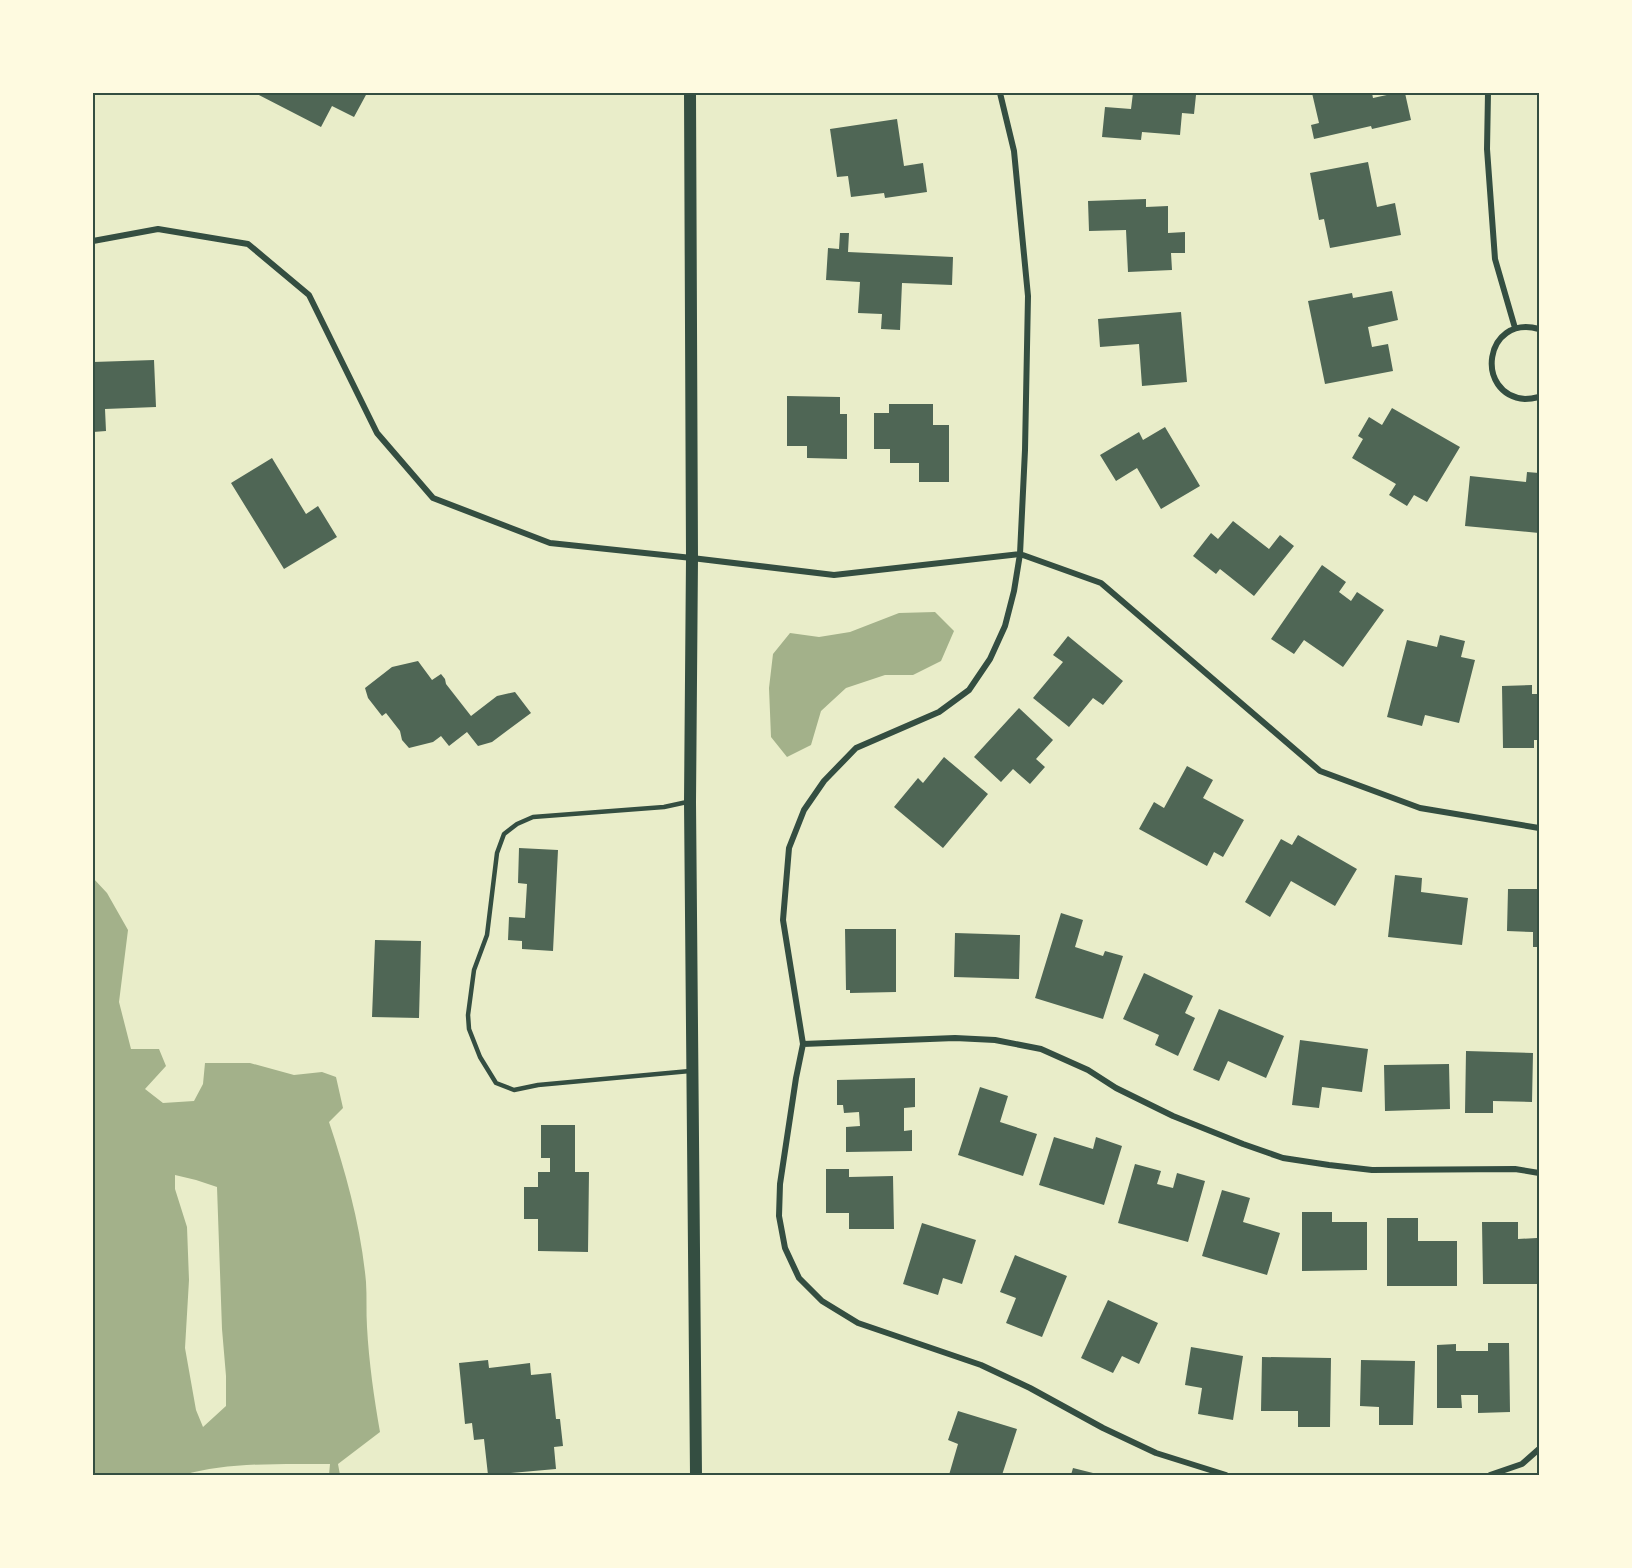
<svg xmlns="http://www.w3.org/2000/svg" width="1632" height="1568" font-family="Mulish,sans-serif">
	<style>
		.water { fill: #a3b18a; fill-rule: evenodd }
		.building { fill: #4f6655 }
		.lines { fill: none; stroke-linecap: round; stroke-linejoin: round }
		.service { stroke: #344e41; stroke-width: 4.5 }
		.minor { stroke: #344e41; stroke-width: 6 }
		.secondary { stroke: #344e41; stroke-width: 12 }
		.neatline { fill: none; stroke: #344e41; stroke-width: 2 }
	</style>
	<rect width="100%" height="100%" fill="#e9edc9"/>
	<path class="water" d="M 935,612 L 954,631 L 941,661 L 913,675 L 885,675 L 846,688 L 821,711 L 811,745 L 787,757 L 771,737 L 769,688 L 773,654 L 790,633 L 819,637 L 850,632 L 899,613 Z
		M 93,878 L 107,893 L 128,930 L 119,1002 L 131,1049 L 159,1049 L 166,1066 L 145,1089 L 163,1103 L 194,1101 L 203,1084 L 205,1063 L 250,1063 L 294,1075 L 322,1072 L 336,1077 L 343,1108 L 329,1122 C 346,1173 361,1227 366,1282 C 367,1297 366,1312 367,1327 C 369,1363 374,1397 380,1432 L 338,1464 L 340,1475 L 329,1475 L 330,1464 C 285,1464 226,1462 184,1475 L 93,1475 ZM 175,1175 L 196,1180 L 217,1187 L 222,1329 L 226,1376 L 226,1406 L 203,1427 L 196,1410 L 185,1348 L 189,1280 L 187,1227 L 175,1189 Z"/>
	<path class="building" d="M 255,93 L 367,93 L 354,117 L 332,106 L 321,127 Z
		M 1133,93 L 1185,93 L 1185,95 L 1196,95 L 1194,114 L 1182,113 L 1180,135 L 1142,132 L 1141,140 L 1102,137 L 1105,107 L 1131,109 Z
		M 1312,93 L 1372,93 L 1373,98 L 1396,93 L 1405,93 L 1411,120 L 1372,129 L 1371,126 L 1314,139 L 1311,125 L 1319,123 Z
		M 897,119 L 904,166 L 923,163 L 927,192 L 885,198 L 884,193 L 851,197 L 848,176 L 837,177 L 830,129 Z
		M 1368,162 L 1377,207 L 1395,203 L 1401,235 L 1330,248 L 1324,219 L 1319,220 L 1310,173 Z
		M 1146,199 L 1146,207 L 1168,206 L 1168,233 L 1185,232 L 1185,253 L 1171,253 L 1172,270 L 1128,272 L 1126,230 L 1089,231 L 1088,201 Z
		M 840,233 L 849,233 L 848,252 L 953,257 L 952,285 L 902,283 L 900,330 L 881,329 L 882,314 L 858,313 L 860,282 L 826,280 L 828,248 L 839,249 Z
		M 1392,291 L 1398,320 L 1368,327 L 1372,347 L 1388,344 L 1393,371 L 1325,384 L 1308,301 L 1352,293 L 1353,298 Z
		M 1181,312 L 1187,382 L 1142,386 L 1139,344 L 1100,347 L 1098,319 Z
		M 154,360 L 156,407 L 105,409 L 106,431 L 93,432 L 93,362 Z
		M 787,396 L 840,397 L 840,414 L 847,414 L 847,459 L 807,458 L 807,446 L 787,446 Z
		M 889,404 L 933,404 L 933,425 L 949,425 L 949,482 L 919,482 L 919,463 L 890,463 L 890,449 L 874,449 L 874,413 L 889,413 Z
		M 1392,408 L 1460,447 L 1427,502 L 1414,495 L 1407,506 L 1389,495 L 1396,484 L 1352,458 L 1363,439 L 1358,436 L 1369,417 L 1382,425 Z
		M 1165,427 L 1200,486 L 1161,509 L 1137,468 L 1116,481 L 1100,455 L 1139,432 L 1143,440 Z
		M 272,458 L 306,514 L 318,506 L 337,537 L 284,569 L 231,483 Z
		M 1527,472 L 1539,473 L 1539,533 L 1465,526 L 1470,476 L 1526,482 Z
		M 1233,521 L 1269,549 L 1280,535 L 1294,546 L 1254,596 L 1220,569 L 1216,574 L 1193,556 L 1211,533 L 1218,539 Z
		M 1322,565 L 1346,582 L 1339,592 L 1351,601 L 1357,592 L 1384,610 L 1343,667 L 1304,640 L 1294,654 L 1271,639 Z
		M 1440,635 L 1465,641 L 1461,657 L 1475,660 L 1459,723 L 1425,715 L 1422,726 L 1387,717 L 1407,640 L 1437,647 Z
		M 1068,636 L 1123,681 L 1103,705 L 1093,698 L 1069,727 L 1033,698 L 1063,662 L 1053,655 Z
		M 418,661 L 432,680 L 441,674 L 445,679 L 446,684 L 471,716 L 497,696 L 515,692 L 531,713 L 492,742 L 478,746 L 467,732 L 449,746 L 441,736 L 433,742 L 409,748 L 402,740 L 400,731 L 386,713 L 382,716 L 368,698 L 365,688 L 392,667 Z
		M 1532,685 L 1532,694 L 1539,694 L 1539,740 L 1534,740 L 1534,748 L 1503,748 L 1502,686 Z
		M 1019,708 L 1053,740 L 1036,759 L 1045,767 L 1030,784 L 1013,769 L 1001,782 L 974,757 Z
		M 944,757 L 988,794 L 943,848 L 894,807 L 918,778 L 923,783 Z
		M 1187,766 L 1213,780 L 1203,798 L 1244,820 L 1223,857 L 1214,852 L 1207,866 L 1139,829 L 1154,802 L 1164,808 Z
		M 1298,835 L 1357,869 L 1335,906 L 1291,881 L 1270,917 L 1245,902 L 1281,839 L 1292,845 Z
		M 519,848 L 558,850 L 553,951 L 522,949 L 522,941 L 508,940 L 509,917 L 525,918 L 527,884 L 518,883 Z
		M 1395,875 L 1422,878 L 1421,892 L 1468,898 L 1462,945 L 1388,937 Z
		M 1508,889 L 1538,889 L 1539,947 L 1533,947 L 1533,932 L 1507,931 Z
		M 1061,913 L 1083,920 L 1075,947 L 1103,956 L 1105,951 L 1123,956 L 1103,1019 L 1035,998 Z
		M 845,929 L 896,929 L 896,992 L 850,993 L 850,990 L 846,990 Z
		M 955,933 L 1020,935 L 1019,979 L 954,977 Z
		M 375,940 L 421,941 L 419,1018 L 372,1017 Z
		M 1144,973 L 1193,996 L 1185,1013 L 1195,1018 L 1178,1056 L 1155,1045 L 1159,1035 L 1123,1019 Z
		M 1219,1009 L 1284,1036 L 1266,1078 L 1228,1061 L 1219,1081 L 1193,1070 Z
		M 1300,1040 L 1368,1049 L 1362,1092 L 1322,1087 L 1319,1108 L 1292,1105 Z
		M 1466,1051 L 1533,1053 L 1532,1102 L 1493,1101 L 1493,1113 L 1465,1113 Z
		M 1449,1064 L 1450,1109 L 1385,1111 L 1384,1065 Z
		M 915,1078 L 915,1107 L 904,1108 L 904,1131 L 912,1130 L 912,1151 L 846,1152 L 846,1127 L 860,1126 L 859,1112 L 844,1113 L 843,1105 L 837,1105 L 837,1080 Z
		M 980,1087 L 1008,1096 L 1000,1122 L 1037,1134 L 1023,1176 L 958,1155 Z
		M 541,1125 L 575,1125 L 575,1172 L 589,1172 L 588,1252 L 538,1251 L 538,1219 L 524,1219 L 524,1187 L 538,1187 L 538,1172 L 550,1172 L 550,1158 L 541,1158 Z
		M 1054,1137 L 1093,1149 L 1096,1137 L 1122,1146 L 1104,1205 L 1039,1185 Z
		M 1135,1164 L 1161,1171 L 1157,1184 L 1173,1188 L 1177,1173 L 1205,1181 L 1188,1242 L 1118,1223 Z
		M 826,1169 L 849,1169 L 849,1177 L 893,1176 L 894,1229 L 849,1229 L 849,1213 L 826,1213 Z
		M 1222,1190 L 1250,1198 L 1243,1222 L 1280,1233 L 1267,1275 L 1202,1256 Z
		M 1302,1212 L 1332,1212 L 1332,1222 L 1367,1222 L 1367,1270 L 1302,1271 Z
		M 1387,1218 L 1418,1218 L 1418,1241 L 1457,1241 L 1457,1286 L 1387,1286 Z
		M 1482,1222 L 1518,1222 L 1518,1239 L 1537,1238 L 1537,1284 L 1483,1284 Z
		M 922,1223 L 976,1240 L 962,1284 L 943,1278 L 938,1295 L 903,1284 Z
		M 1015,1255 L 1067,1276 L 1042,1337 L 1006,1323 L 1016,1298 L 1000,1292 Z
		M 1108,1300 L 1158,1323 L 1139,1364 L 1122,1356 L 1113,1373 L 1081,1358 Z
		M 1488,1343 L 1509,1343 L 1510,1412 L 1478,1413 L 1478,1395 L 1461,1395 L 1462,1408 L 1437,1408 L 1437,1345 L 1456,1344 L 1456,1351 L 1488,1351 Z
		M 1191,1347 L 1243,1356 L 1233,1420 L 1198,1414 L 1202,1388 L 1185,1385 Z
		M 1262,1357 L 1331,1358 L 1330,1427 L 1298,1427 L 1298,1411 L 1261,1411 Z
		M 488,1360 L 489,1368 L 530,1363 L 531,1375 L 551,1373 L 556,1419 L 560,1419 L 563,1446 L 554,1447 L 556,1469 L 488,1475 L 484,1439 L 474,1440 L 472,1423 L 465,1424 L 459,1363 Z
		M 1361,1360 L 1415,1361 L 1413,1425 L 1379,1425 L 1379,1407 L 1360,1406 Z
		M 958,1411 L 1017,1429 L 1002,1475 L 949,1475 L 958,1444 L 948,1440 Z
		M 1073,1468 L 1097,1474 L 1097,1475 L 1071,1475 Z"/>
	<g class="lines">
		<path class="service" d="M 687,802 L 664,807 L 533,817 L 517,824 L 504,834 L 497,853 L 487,935 L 474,970 L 468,1015 L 469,1029 L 480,1057 L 496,1083 L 514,1090 L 538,1085 L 690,1071"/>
		<path class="minor" d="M 1000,93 L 1014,151 L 1028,296 L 1025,450 L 1020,554 L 1014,591 L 1005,626 L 990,659 L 969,690 L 939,712 L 856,748 L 824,781 L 804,810 L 789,848 L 783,920 L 803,1044 L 796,1078 L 780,1184 L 779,1216 L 785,1248 L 799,1278 L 822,1301 L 858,1323 L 981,1365 L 1030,1388 L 1103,1428 L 1156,1453 L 1226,1475
			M 1488,93 L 1487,149 L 1495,259 L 1515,328
			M 93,241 L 158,229 L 248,244 L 309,295 L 377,433 L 433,498 L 550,543 L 692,558 L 834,575 L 1020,554 L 1101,583 L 1320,771 L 1420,808 L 1539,828
			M 1539,329 C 1484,314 1474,395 1525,399 C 1529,399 1535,398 1539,397
			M 803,1044 L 955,1038 L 995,1040 L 1041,1049 L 1088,1070 L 1116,1088 L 1173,1116 L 1243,1144 L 1283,1158 L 1329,1165 L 1372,1170 L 1515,1169 L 1539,1173
			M 1490,1475 L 1522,1464 L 1539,1449"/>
		<path class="secondary" d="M 690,93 L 692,558 L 690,802 L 696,1475"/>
	</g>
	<rect width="1632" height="1568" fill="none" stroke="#fefae0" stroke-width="189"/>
	<rect x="94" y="94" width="1444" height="1380" class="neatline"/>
</svg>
